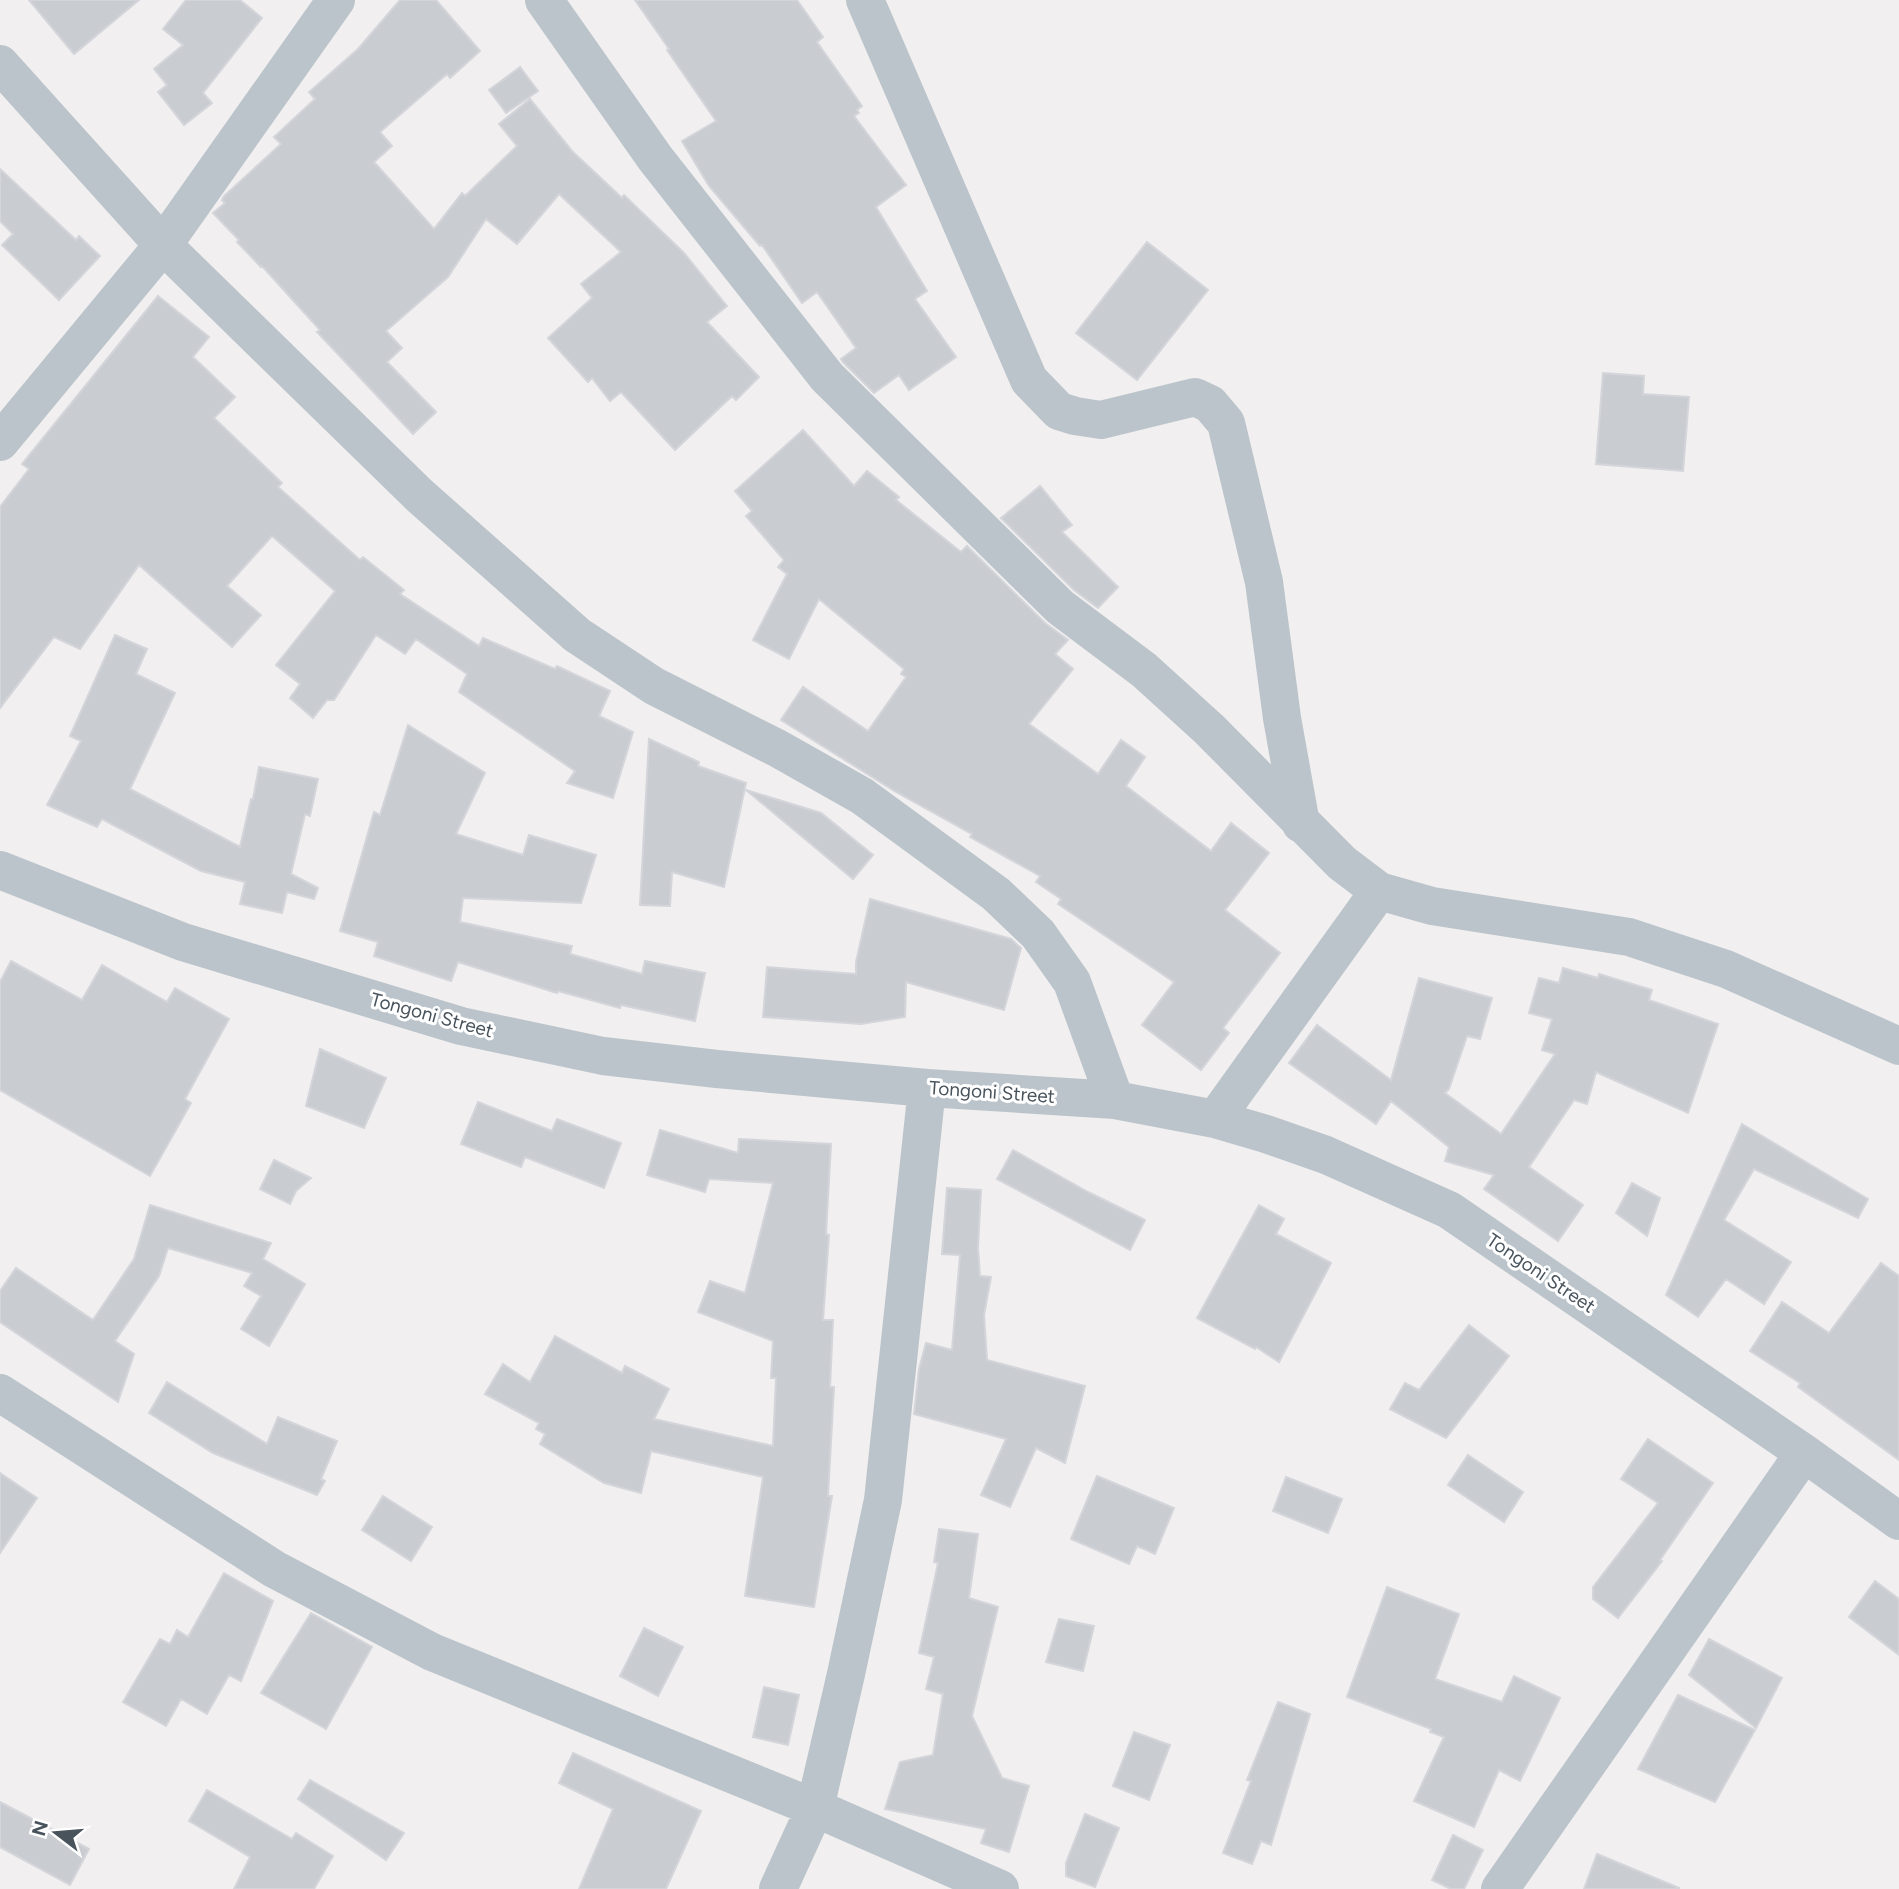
<svg xmlns="http://www.w3.org/2000/svg" width="1899" height="1889" font-family="Figtree,sans-serif">
	<style>
		.building { fill: #c9ccd1; stroke: #d3d5da; stroke-width: 2 }
		.lines { fill: none; stroke-linecap: round; stroke-linejoin: round }
		.minor { stroke: #bbc4cb; stroke-width: 38 }
		.labels { text-anchor: middle; dominant-baseline: central; stroke-width: 6; stroke-linejoin: round; paint-order: stroke }
		.street-label { font-size: 19px; fill: #48535c; stroke: #fff }
	</style>
	<rect width="100%" height="100%" fill="#f1efef"/>
	<path class="building" d="M 29,0 L 139,0 L 74,54 Z
		M 186,0 L 240,0 L 262,18 L 203,93 L 212,103 L 184,125 L 158,92 L 167,85 L 154,69 L 183,45 L 163,29 Z
		M 400,0 L 436,0 L 480,51 L 450,78 L 447,74 L 380,132 L 392,146 L 374,162 L 434,229 L 462,193 L 465,196 L 517,146 L 499,124 L 530,99 L 572,151 L 622,198 L 624,195 L 684,253 L 727,306 L 707,322 L 759,377 L 736,400 L 732,396 L 675,450 L 621,392 L 610,401 L 592,378 L 588,382 L 548,338 L 592,298 L 581,284 L 621,252 L 559,194 L 517,244 L 486,219 L 448,277 L 386,331 L 402,348 L 387,362 L 436,412 L 413,434 L 317,332 L 320,330 L 262,266 L 261,267 L 237,242 L 239,240 L 213,213 L 225,203 L 222,200 L 224,196 L 281,144 L 274,137 L 315,99 L 309,92 L 358,49 Z
		M 635,0 L 797,0 L 823,37 L 817,42 L 862,106 L 857,110 L 859,113 L 854,116 L 906,185 L 876,207 L 927,291 L 915,299 L 956,357 L 909,390 L 899,375 L 874,393 L 843,362 L 841,359 L 856,348 L 817,292 L 802,303 L 762,245 L 760,246 L 709,186 L 682,141 L 716,121 L 667,50 L 669,49 Z
		M 520,67 L 538,91 L 506,113 L 489,90 Z
		M 0,169 L 76,240 L 79,236 L 100,256 L 59,300 L 2,245 L 13,234 L 0,221 Z
		M 1147,242 L 1208,290 L 1137,380 L 1076,333 Z
		M 158,296 L 209,337 L 193,357 L 235,397 L 214,418 L 282,483 L 278,487 L 360,560 L 363,557 L 404,590 L 400,594 L 479,646 L 483,638 L 555,669 L 557,666 L 610,691 L 599,716 L 633,732 L 613,798 L 567,783 L 575,771 L 459,692 L 467,674 L 416,639 L 405,654 L 376,635 L 334,700 L 327,700 L 313,718 L 290,698 L 300,684 L 276,665 L 335,591 L 272,536 L 227,586 L 261,615 L 232,647 L 139,565 L 80,649 L 54,637 L 0,708 L 0,507 L 29,469 L 22,464 Z
		M 1603,373 L 1644,376 L 1643,394 L 1689,397 L 1683,471 L 1596,464 Z
		M 803,430 L 854,486 L 867,471 L 899,497 L 896,500 L 961,552 L 967,546 L 1045,623 L 1068,640 L 1055,654 L 1073,669 L 1029,724 L 1098,774 L 1121,740 L 1145,757 L 1126,786 L 1211,851 L 1231,823 L 1269,853 L 1225,910 L 1280,953 L 1223,1028 L 1229,1033 L 1201,1070 L 1142,1025 L 1174,982 L 1058,904 L 1061,899 L 1036,882 L 1040,876 L 970,837 L 972,834 L 896,792 L 781,720 L 803,687 L 868,731 L 906,677 L 901,674 L 904,669 L 819,599 L 789,659 L 753,640 L 787,574 L 778,567 L 784,560 L 746,516 L 752,511 L 735,491 Z
		M 1040,486 L 1072,525 L 1062,532 L 1118,587 L 1098,608 L 1074,590 L 1001,518 Z
		M 115,635 L 147,649 L 136,674 L 175,693 L 130,789 L 240,847 L 251,799 L 253,799 L 259,767 L 318,779 L 310,816 L 305,814 L 291,874 L 318,888 L 314,899 L 287,892 L 282,913 L 240,904 L 245,882 L 201,871 L 102,819 L 97,827 L 47,805 L 81,741 L 70,736 Z
		M 408,725 L 485,773 L 456,834 L 523,855 L 529,835 L 596,855 L 581,903 L 463,898 L 460,922 L 572,946 L 570,954 L 642,974 L 645,961 L 705,973 L 695,1021 L 621,1005 L 620,1008 L 558,991 L 557,993 L 458,962 L 451,981 L 374,956 L 378,942 L 340,931 L 374,812 L 380,815 Z
		M 649,739 L 699,762 L 698,766 L 746,783 L 724,887 L 672,872 L 670,906 L 640,905 Z
		M 746,790 L 821,813 L 873,855 L 853,879 Z
		M 870,899 L 1011,939 L 1021,948 L 1004,1010 L 906,982 L 905,1017 L 861,1024 L 763,1017 L 767,967 L 856,974 L 856,962 Z
		M 11,961 L 82,1000 L 102,965 L 167,1002 L 175,988 L 229,1019 L 185,1099 L 191,1103 L 150,1176 L 0,1090 L 0,982 Z
		M 1563,968 L 1598,978 L 1599,974 L 1652,990 L 1649,1000 L 1718,1024 L 1688,1113 L 1596,1072 L 1587,1104 L 1574,1100 L 1529,1167 L 1583,1205 L 1558,1241 L 1484,1189 L 1494,1175 L 1445,1161 L 1449,1147 L 1391,1101 L 1376,1124 L 1289,1063 L 1317,1025 L 1391,1080 L 1419,978 L 1492,998 L 1480,1039 L 1467,1036 L 1449,1089 L 1445,1093 L 1501,1134 L 1555,1054 L 1542,1050 L 1552,1019 L 1529,1013 L 1539,978 L 1559,983 Z
		M 320,1049 L 386,1078 L 364,1128 L 306,1106 Z
		M 478,1102 L 552,1131 L 557,1119 L 621,1143 L 604,1188 L 525,1157 L 521,1167 L 461,1144 Z
		M 1742,1124 L 1868,1199 L 1858,1218 L 1754,1169 L 1724,1220 L 1791,1262 L 1764,1304 L 1726,1279 L 1698,1317 L 1666,1295 Z
		M 660,1130 L 738,1153 L 739,1139 L 831,1144 L 826,1234 L 829,1235 L 823,1320 L 833,1320 L 830,1387 L 834,1387 L 828,1496 L 832,1496 L 814,1607 L 745,1596 L 763,1477 L 651,1451 L 641,1493 L 604,1483 L 540,1444 L 545,1434 L 536,1429 L 539,1423 L 485,1394 L 503,1364 L 530,1382 L 555,1336 L 622,1373 L 625,1366 L 669,1389 L 654,1419 L 773,1446 L 776,1378 L 771,1378 L 773,1341 L 698,1312 L 710,1281 L 745,1293 L 773,1183 L 709,1179 L 705,1192 L 647,1175 Z
		M 1013,1150 L 1088,1192 L 1145,1220 L 1130,1250 L 997,1179 Z
		M 274,1160 L 311,1178 L 296,1191 L 290,1204 L 260,1189 Z
		M 1632,1183 L 1660,1198 L 1647,1236 L 1616,1213 Z
		M 947,1188 L 981,1190 L 978,1248 L 980,1276 L 991,1277 L 984,1315 L 987,1360 L 1085,1386 L 1065,1463 L 1036,1448 L 1010,1507 L 981,1495 L 1006,1439 L 914,1414 L 919,1369 L 926,1343 L 952,1350 L 960,1255 L 942,1254 Z
		M 150,1205 L 271,1243 L 263,1259 L 305,1284 L 269,1346 L 241,1329 L 261,1296 L 244,1286 L 252,1273 L 168,1248 L 159,1276 L 115,1341 L 134,1354 L 118,1402 L 0,1322 L 0,1291 L 16,1268 L 93,1320 L 134,1259 Z
		M 1259,1205 L 1284,1219 L 1276,1234 L 1331,1263 L 1279,1362 L 1256,1347 L 1255,1349 L 1197,1318 Z
		M 1881,1263 L 1899,1276 L 1899,1460 L 1798,1387 L 1800,1383 L 1750,1351 L 1782,1302 L 1829,1333 Z
		M 1469,1325 L 1509,1356 L 1446,1438 L 1390,1409 L 1405,1383 L 1419,1390 Z
		M 167,1382 L 267,1444 L 278,1417 L 337,1441 L 321,1479 L 325,1481 L 317,1495 L 213,1453 L 149,1413 Z
		M 1648,1439 L 1713,1483 L 1660,1560 L 1662,1561 L 1618,1618 L 1593,1599 L 1593,1587 L 1658,1503 L 1621,1479 Z
		M 1468,1455 L 1523,1492 L 1504,1522 L 1448,1485 Z
		M 0,1473 L 37,1498 L 0,1553 Z
		M 1097,1476 L 1174,1508 L 1155,1554 L 1137,1546 L 1129,1564 L 1071,1539 Z
		M 1286,1477 L 1342,1499 L 1328,1533 L 1273,1511 Z
		M 383,1496 L 432,1527 L 411,1561 L 362,1530 Z
		M 939,1529 L 978,1534 L 969,1598 L 998,1607 L 972,1716 L 1002,1778 L 1029,1786 L 1009,1852 L 981,1843 L 986,1829 L 885,1809 L 900,1762 L 933,1755 L 943,1694 L 926,1689 L 934,1657 L 919,1653 L 938,1563 L 934,1562 Z
		M 224,1573 L 273,1601 L 241,1681 L 229,1675 L 207,1714 L 181,1699 L 166,1726 L 123,1702 L 160,1639 L 170,1644 L 177,1630 L 188,1637 Z
		M 1875,1581 L 1899,1599 L 1899,1655 L 1849,1617 Z
		M 1387,1587 L 1459,1614 L 1435,1679 L 1502,1702 L 1514,1676 L 1560,1698 L 1520,1781 L 1499,1770 L 1474,1827 L 1414,1801 L 1444,1737 L 1430,1732 L 1431,1729 L 1347,1697 Z
		M 311,1613 L 372,1647 L 326,1729 L 261,1693 Z
		M 1059,1619 L 1094,1626 L 1083,1671 L 1046,1662 Z
		M 644,1628 L 683,1647 L 658,1696 L 620,1676 Z
		M 1709,1639 L 1782,1678 L 1756,1728 L 1689,1675 Z
		M 764,1687 L 799,1695 L 788,1745 L 753,1737 Z
		M 1678,1695 L 1755,1730 L 1715,1802 L 1638,1769 Z
		M 1278,1702 L 1310,1714 L 1271,1845 L 1261,1841 L 1252,1864 L 1223,1853 L 1251,1781 L 1247,1780 Z
		M 1134,1732 L 1170,1745 L 1149,1800 L 1113,1786 Z
		M 573,1753 L 701,1811 L 666,1889 L 579,1889 L 613,1809 L 559,1783 Z
		M 310,1780 L 404,1833 L 386,1860 L 298,1799 Z
		M 207,1790 L 292,1839 L 296,1833 L 333,1856 L 314,1889 L 234,1889 L 250,1857 L 189,1821 Z
		M 0,1802 L 89,1849 L 70,1885 L 0,1847 Z
		M 1085,1814 L 1119,1828 L 1095,1887 L 1066,1876 L 1066,1863 Z
		M 1453,1835 L 1483,1850 L 1464,1889 L 1451,1889 L 1432,1880 Z
		M 1597,1854 L 1679,1888 L 1679,1889 L 1584,1889 Z"/>
	<g class="lines">
		<path class="minor" d="M 544,0 L 655,158 L 827,377 L 1060,607 L 1144,670 L 1209,729 L 1342,863 L 1379,891 L 1432,906 L 1629,937 L 1726,969 L 1899,1046
			M 865,0 L 1029,380 L 1059,411 L 1075,416 L 1101,420 L 1195,397 L 1210,404 L 1226,423 L 1264,582 L 1282,718 L 1301,824
			M 0,64 L 163,245 L 419,495 L 577,635 L 654,686 L 777,748 L 862,796 L 996,894 L 1038,934 L 1072,982 L 1115,1100
			M 0,442 L 163,245 L 336,0
			M 0,870 L 183,942 L 461,1026 L 603,1056 L 717,1069 L 927,1088 L 1115,1100 L 1215,1119 L 1266,1134 L 1326,1155 L 1449,1210 L 1804,1453 L 1899,1521
			M 1215,1119 L 1379,891
			M 0,1393 L 274,1569 L 432,1652 L 815,1808 L 1000,1889
			M 778,1889 L 815,1808 L 846,1674 L 883,1500 L 927,1088
			M 1500,1889 L 1804,1453"/>
	</g>
	<g class="labels">
		<g class="street-label">
			<text transform="translate(432 1015) rotate(15)">Tongoni Street</text>
			<text transform="translate(992 1092) rotate(4)">Tongoni Street</text>
			<text transform="translate(1541 1273) rotate(34)">Tongoni Street</text>
		</g>
	</g>
	<g transform="translate(56 1833) rotate(286)" stroke="#ffffff" stroke-width="5" paint-order="stroke">
	<path d="M0-5L12 26L0 18L-12 26Z" fill="#48535c"/>
	<text y="-10" font-size="19" font-weight="bold" text-anchor="middle" fill="#48535c">N</text>
	</g>
</svg>
